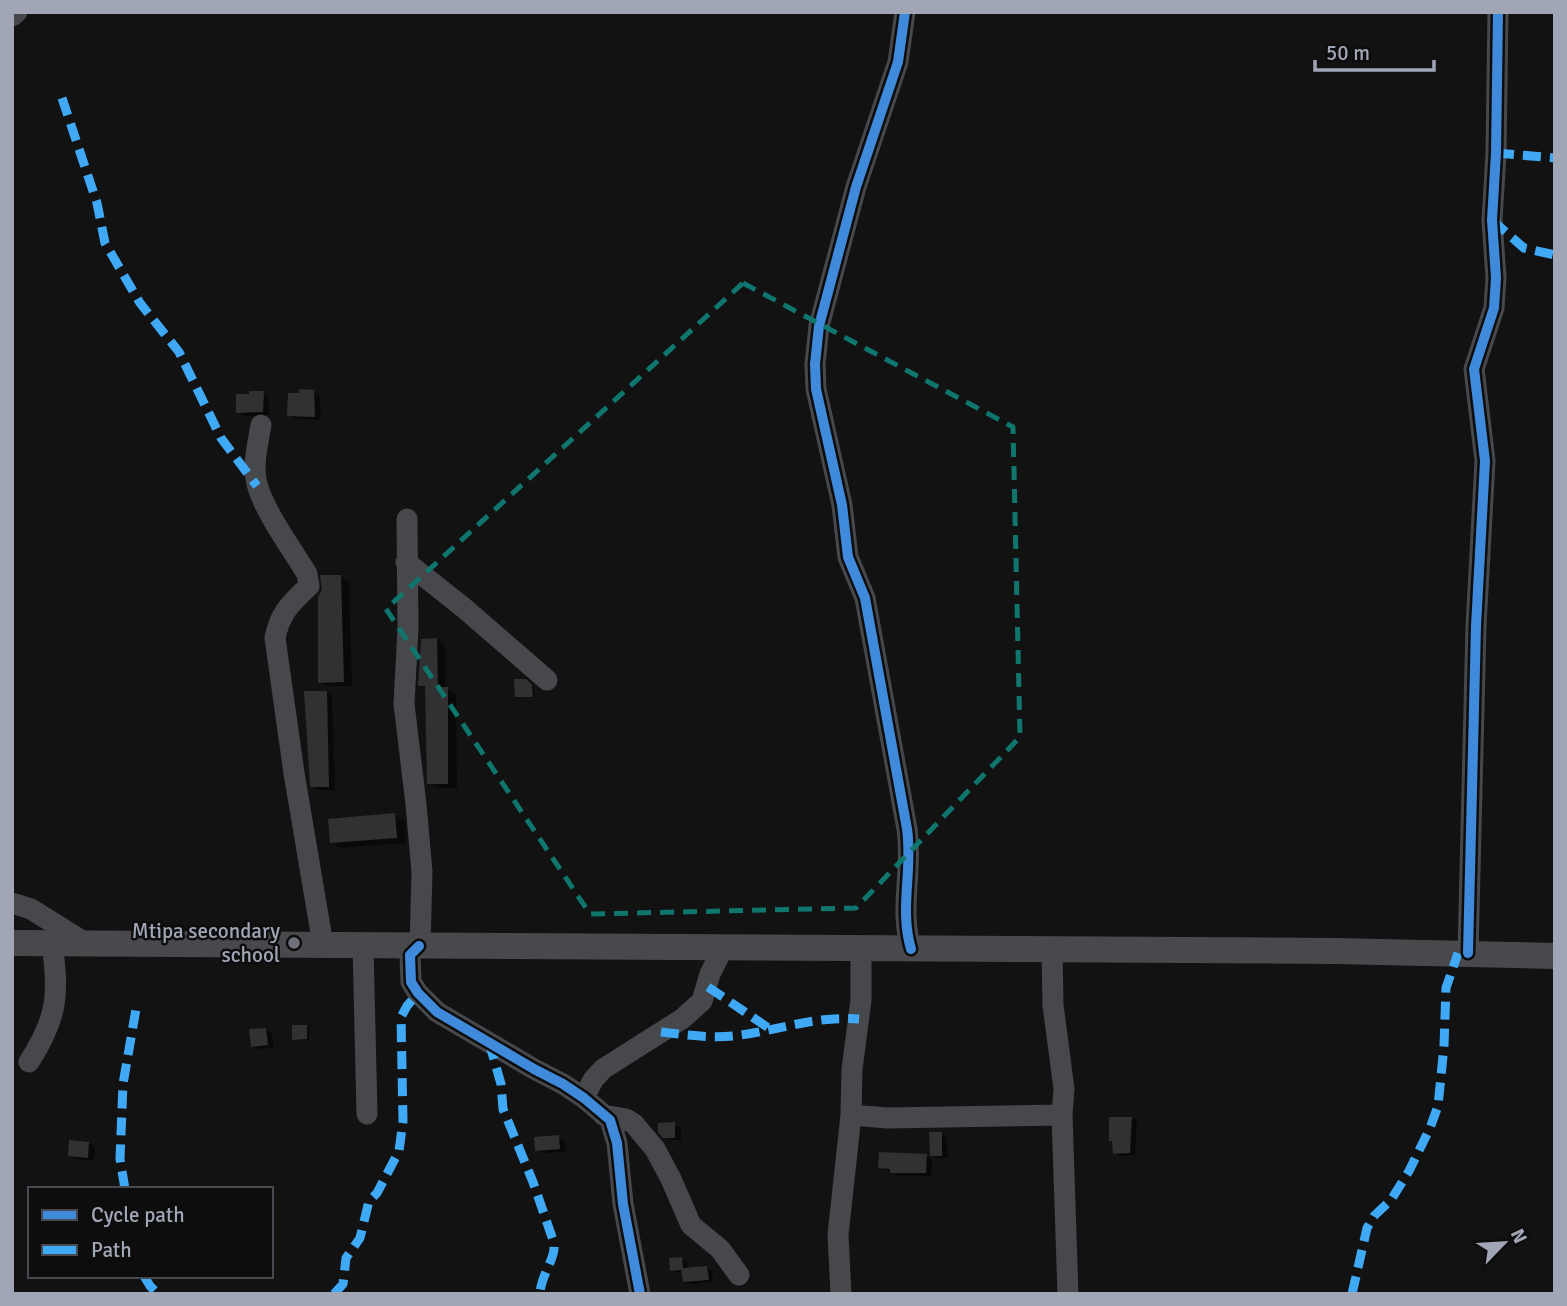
<svg xmlns="http://www.w3.org/2000/svg" width="1567" height="1306" font-family="Signika,sans-serif">
	<style>
		.shadow { fill: #0007 }
		.building { fill: #313134 }
		.lines { fill: none; stroke-linecap: round; stroke-linejoin: round }
		.minor { stroke: #46484c; stroke-width: 21 }
		.major { stroke: #49494d; stroke-width: 26 }
		.quiet { stroke: #3fa9f5; stroke-width: 9; stroke-dasharray: 18 9; stroke-linecap: butt }
		.cycleway-casing { stroke: #0d0d0e; stroke-width: 15 }
		.cycleway { stroke: #408adc; stroke-width: 10 }
		.marked { fill: none; stroke: #0f766e; stroke-width: 5; stroke-dasharray: 14 9; stroke-linejoin: round }
		.poi-dot { fill: #6f727d; stroke: #0d0d0e; stroke-width: 2.5 }
		.labels { text-anchor: middle; dominant-baseline: central; stroke-width: 5; stroke-linejoin: round; paint-order: stroke }
		.poi-label { font-size: 21px; fill: #a1a6b6; stroke: #0d0d0e; text-anchor: end }
	</style>
	<rect width="100%" height="100%" fill="#121213"/>
	<path class="shadow" d="M 314,392 L 320,396 L 321,420 L 295,419 L 289,415 Z
		M 263,393 L 269,397 L 269,415 L 244,416 L 238,412 Z
		M 340,577 L 349,581 L 352,686 L 328,686 L 320,682 Z
		M 436,640 L 445,645 L 446,689 L 456,694 L 457,788 L 437,788 L 429,783 L 426,689 L 420,685 Z
		M 528,682 L 534,688 L 535,697 L 517,696 Z
		M 326,692 L 332,696 L 335,790 L 318,790 L 311,786 Z
		M 395,815 L 405,821 L 406,843 L 341,848 L 332,842 Z
		M 307,1027 L 309,1028 L 309,1040 L 294,1039 Z
		M 266,1030 L 272,1033 L 274,1048 L 259,1049 L 253,1046 Z
		M 1132,1118 L 1137,1121 L 1135,1155 L 1120,1156 L 1114,1153 Z
		M 674,1124 L 681,1128 L 681,1140 L 671,1140 L 664,1137 Z
		M 941,1134 L 947,1137 L 948,1158 L 938,1158 L 931,1155 Z
		M 558,1137 L 565,1141 L 566,1152 L 543,1153 L 537,1149 Z
		M 89,1143 L 95,1147 L 94,1161 L 76,1159 L 70,1155 Z
		M 926,1156 L 932,1160 L 931,1176 L 898,1176 L 880,1167 Z
		M 681,1259 L 687,1262 L 688,1270 L 707,1268 L 712,1271 L 713,1282 L 689,1284 L 684,1281 L 683,1273 L 677,1273 L 672,1270 Z"/>
	<path class="building" d="M 299,389 L 314,390 L 315,417 L 287,416 L 288,393 L 299,393 Z
		M 249,391 L 264,391 L 263,412 L 236,413 L 236,394 L 249,394 Z
		M 320,575 L 341,575 L 344,682 L 318,683 L 318,596 L 322,590 Z
		M 437,638 L 438,687 L 448,687 L 448,784 L 427,784 L 425,686 L 418,686 L 421,639 Z
		M 514,679 L 526,679 L 532,685 L 533,697 L 515,697 Z
		M 304,691 L 327,691 L 329,787 L 310,787 Z
		M 395,813 L 397,838 L 330,843 L 328,819 Z
		M 292,1025 L 307,1025 L 307,1039 L 292,1040 Z
		M 266,1028 L 268,1045 L 251,1047 L 249,1029 Z
		M 1109,1117 L 1132,1117 L 1130,1153 L 1113,1154 L 1112,1141 L 1109,1141 Z
		M 675,1122 L 675,1138 L 663,1138 L 658,1132 L 658,1123 Z
		M 929,1132 L 942,1132 L 942,1156 L 930,1156 Z
		M 559,1135 L 560,1149 L 535,1151 L 534,1137 Z
		M 69,1140 L 89,1142 L 88,1158 L 68,1156 Z
		M 879,1152 L 927,1154 L 926,1173 L 890,1173 L 890,1169 L 878,1168 Z
		M 682,1257 L 683,1268 L 707,1266 L 709,1280 L 683,1282 L 681,1270 L 670,1271 L 669,1258 Z"/>
	<g class="lines">
		<path class="minor" d="M 905,12 L 898,62 L 856,187 L 819,326 L 815,364 L 816,389 L 842,505 L 848,557 L 865,598 L 907,829 C 913,871 899,908 911,949
			M 12,16 L 17,12
			M 261,425 C 258,443 252,466 257,484 C 264,511 292,549 307,574 L 309,586 C 290,604 280,613 275,638 L 294,773 L 323,945
			M 407,519 L 408,628 L 404,704 L 416,804 L 422,872 L 420,946
			M 406,562 L 464,608 L 547,680
			M 12,903 L 31,909 L 87,944
			M 363,945 L 367,1114
			M 419,946 L 410,955 L 411,982 L 418,993 L 437,1012 L 534,1069 L 563,1084 L 584,1098 L 610,1120 L 617,1143 L 623,1204 L 640,1294
			M 1052,950 L 1053,1005 L 1064,1089 L 1062,1115 L 1068,1294
			M 1468,953 L 1476,626 L 1485,461 L 1474,369 L 1494,308 L 1496,278 L 1492,220 L 1496,153 L 1498,12
			M 29,1062 C 58,1017 59,994 52,943
			M 584,1098 L 593,1080 L 603,1069 L 682,1019 L 702,1001 L 710,974 L 723,948
			M 603,1115 L 626,1119 L 634,1124 L 655,1149 L 671,1179 L 691,1225 L 720,1249 L 739,1275
			M 851,1115 L 887,1118 L 1062,1115
			M 841,1294 L 838,1235 L 851,1115 L 852,1069 L 861,1000 L 861,949"/>
		<path class="major" d="M 12,943 L 1335,951 L 1555,956"/>
		<path class="quiet" d="M 62,98 L 97,203 L 105,243 L 140,303 L 179,352 L 221,438 L 257,486
			M 1496,153 L 1555,158
			M 1492,220 L 1524,248 L 1555,255
			M 708,987 L 770,1029
			M 661,1032 C 687,1035 715,1039 741,1035 C 784,1029 814,1016 859,1019
			M 489,1042 L 501,1084 L 503,1109 L 533,1182 L 554,1243 C 556,1259 541,1274 540,1294
			M 125,1189 L 120,1159 L 123,1084 L 136,1009
			M 144,1276 L 150,1286 L 158,1294
			M 334,1294 L 343,1284 L 346,1258 L 360,1238 L 369,1201 L 377,1193 L 399,1151 L 403,1121 L 401,1017 L 407,1006 L 418,993
			M 1352,1294 L 1367,1228 L 1374,1216 L 1391,1200 L 1409,1171 L 1430,1128 L 1438,1106 L 1444,1046 L 1446,988 L 1458,953"/>
		<g class="cycleway-casing">
			<path id="cycleway" d="M 905,12 L 898,62 L 856,187 L 819,326 L 815,364 L 816,389 L 842,505 L 848,557 L 865,598 L 907,829 C 913,871 899,908 911,949
				M 419,946 L 410,955 L 411,982 L 418,993 L 437,1012 L 534,1069 L 563,1084 L 584,1098 L 610,1120 L 617,1143 L 623,1204 L 640,1294
				M 1468,953 L 1476,626 L 1485,461 L 1474,369 L 1494,308 L 1496,278 L 1492,220 L 1496,153 L 1498,12"/>
		</g>
		<use href="#cycleway" class="cycleway"/>
	</g>
	<path class="marked" d="M 743,283 L 1013,427 L 1020,737 L 856,908 L 590,914 L 386,609 Z"/>
	<circle class="poi-dot" cx="294" cy="943" r="7"/>
	<g class="labels">
		<g class="poi-label">
			<text x="280" y="931">Mtipa secondary<tspan x="280" dy="24">school</tspan></text>
		</g>
	</g>
	<rect width="1567" height="1306" fill="none" stroke="#a1a6b6" stroke-width="28"/>
	<rect x="28" y="1187" width="245" height="91" fill="#0d0d0e" stroke="#484a51" stroke-width="2"/>
	<rect x="42" y="1210" width="35" height="10" fill="#408adc" stroke="#484a51" stroke-width="2"/>
	<text x="91" y="1222" font-size="21" fill="#a1a6b6">Cycle path</text>
	<rect x="42" y="1245" width="35" height="10" fill="#3fa9f5" stroke="#484a51" stroke-width="2"/>
	<text x="91" y="1257" font-size="21" fill="#a1a6b6">Path</text>
	<g transform="translate(1504 1243) rotate(65)" stroke="#0d0d0e" stroke-width="5" paint-order="stroke">
	<path d="M0-5L12 26L0 18L-12 26Z" fill="#a1a6b6"/>
	<text y="-10" font-size="19" font-weight="bold" text-anchor="middle" fill="#a1a6b6">N</text>
	</g>
	<path d="M1315 60v10h119v-10" fill="none" stroke="#a1a6b6" stroke-width="3.5"/>
	<text x="1326" y="60" font-size="21" fill="#a1a6b6" stroke="#0d0d0e" stroke-width="5" paint-order="stroke">50 m</text>
</svg>
